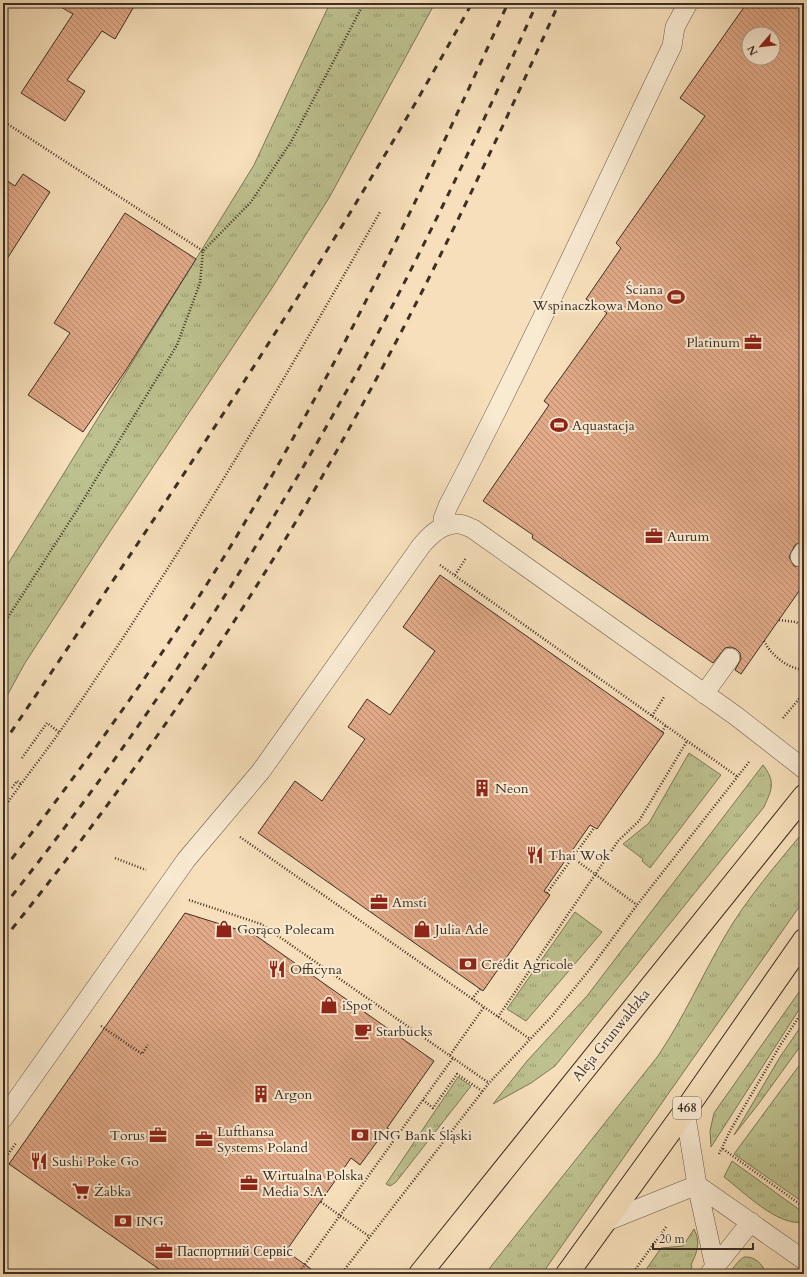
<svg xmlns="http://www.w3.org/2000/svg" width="807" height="1277" font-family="Cardo,serif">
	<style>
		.grass { fill: url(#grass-tufts); stroke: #7d785a }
		.building { fill: url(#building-back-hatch); stroke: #3d2f25; fill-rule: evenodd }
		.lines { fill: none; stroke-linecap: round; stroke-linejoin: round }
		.service-casing { stroke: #6b5b4a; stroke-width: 20 }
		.primary-casing { stroke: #3d2f25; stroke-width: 24 }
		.path { stroke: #3d2f25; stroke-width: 2.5; stroke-dasharray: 1 2; stroke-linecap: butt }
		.service { stroke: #f9ead2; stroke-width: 19 }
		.primary { stroke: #f6dfba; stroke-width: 22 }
		.rail { stroke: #3d2f25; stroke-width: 3; stroke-dasharray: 7 7; stroke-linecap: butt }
		.labels { text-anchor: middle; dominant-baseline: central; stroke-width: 4; stroke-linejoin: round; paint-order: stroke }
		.shield { fill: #f9ead2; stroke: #756759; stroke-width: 1 }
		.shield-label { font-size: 13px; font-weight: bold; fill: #3d2f25 }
		.poi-label { font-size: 14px; fill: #3d2f25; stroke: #f9ead2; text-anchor: start }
		.street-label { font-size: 14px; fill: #3d2f25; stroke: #f9ead2 }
	</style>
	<defs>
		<pattern id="grass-tufts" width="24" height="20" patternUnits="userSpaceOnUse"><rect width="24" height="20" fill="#bdc18f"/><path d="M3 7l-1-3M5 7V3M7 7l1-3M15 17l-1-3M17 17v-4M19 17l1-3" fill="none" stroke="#9b9d75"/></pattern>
		<pattern id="building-back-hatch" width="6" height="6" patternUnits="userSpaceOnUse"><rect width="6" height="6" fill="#e1a988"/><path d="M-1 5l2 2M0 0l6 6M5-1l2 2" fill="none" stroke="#b88a6f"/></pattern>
	</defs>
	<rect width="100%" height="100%" fill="#f6dfba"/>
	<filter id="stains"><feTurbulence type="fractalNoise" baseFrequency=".005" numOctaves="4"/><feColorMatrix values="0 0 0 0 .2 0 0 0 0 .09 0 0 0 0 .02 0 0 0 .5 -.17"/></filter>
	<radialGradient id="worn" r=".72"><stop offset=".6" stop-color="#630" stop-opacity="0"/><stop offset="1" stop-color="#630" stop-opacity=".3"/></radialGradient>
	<path class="grass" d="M 330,3 L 435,3 L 329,198 L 272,288 L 107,536 L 25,663 L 3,703 L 3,572 L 254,165 Z
		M 689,753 L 721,775 L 650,868 L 642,861 L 643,859 L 623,844 L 649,823 Z
		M 763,765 C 776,782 772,789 764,807 L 555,1066 L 531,1083 L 493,1104 L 527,1061 L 587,996 Z
		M 804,831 L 804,900 L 542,1274 L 485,1274 L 658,1056 C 684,1017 702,976 725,936 C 747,898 777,864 804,831 Z
		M 575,912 L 602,932 L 526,1021 L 507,1009 Z
		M 804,985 L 804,1002 L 711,1147 L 710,1131 L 714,1113 Z
		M 804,1022 L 804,1041 L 760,1102 L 734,1135 L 780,1057 Z
		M 804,1059 L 804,1203 L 734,1154 Z
		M 458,1077 L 471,1086 L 396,1182 L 390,1186 L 386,1184 Z
		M 732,1161 L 804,1213 L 804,1222 C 778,1227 744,1192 724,1177 Z
		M 694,1229 C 701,1243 697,1252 691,1265 L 692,1267 L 687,1274 L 643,1274 L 661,1248 L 683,1246 Z
		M 744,1257 C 754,1256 764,1264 765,1274 L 728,1274 L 739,1261 Z"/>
	<path class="building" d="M 54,3 L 136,3 L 115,39 L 102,31 L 67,80 L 85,91 L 65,121 L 21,93 L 73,14 Z
		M 747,3 L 804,3 L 804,540 L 795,545 L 789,557 L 794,566 L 804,567 L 804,584 L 741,674 L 735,670 L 741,659 L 740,653 L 736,649 L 731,647 L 725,648 L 713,663 L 532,538 L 533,535 L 483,501 L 549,405 L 544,401 L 607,313 L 586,299 L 621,248 L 616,243 L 705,116 L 680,98 ZM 749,34 L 773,34 L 773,58 L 749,58 Z
		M 23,174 L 50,192 L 3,265 L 3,178 L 15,186 Z
		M 125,213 L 196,259 L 126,370 L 83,432 L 28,395 L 70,333 L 54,323 Z
		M 440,575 L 664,733 L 597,829 L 590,825 L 569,855 L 544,891 L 550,895 L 483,991 L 258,833 L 295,781 L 322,801 L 365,739 L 348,727 L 367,699 L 390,715 L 435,651 L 403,627 Z
		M 185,913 L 255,935 L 434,1061 L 387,1128 L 389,1129 L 379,1139 L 360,1165 L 351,1158 L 286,1251 L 318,1274 L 166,1274 L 9,1164 Z"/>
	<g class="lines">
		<g class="service-casing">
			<path id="service" d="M 443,527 L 443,519 L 448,506 C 527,355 598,200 672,46 L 675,27 L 688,3
				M 800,557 L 804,551
				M 704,694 L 730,658
				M 685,1111 L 697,1185 L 715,1267
				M 3,1119 L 186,860 L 261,771 L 421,546 C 430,535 442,523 458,524 C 463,524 469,527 473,529 L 736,716 L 804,769
				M 697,1185 L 804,1260
				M 605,1222 L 697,1185
				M 710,1273 L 751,1222"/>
		</g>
		<g class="primary-casing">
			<path id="primary" d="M 420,1274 L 804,796
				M 567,1274 L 685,1111 L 804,940"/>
		</g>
		<path class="path" d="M 3,121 L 203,251
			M 440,565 L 738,777
			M 455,575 L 466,558
			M 804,613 L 802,626 L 804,630
			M 779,620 L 796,622 L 802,626
			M 3,625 L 79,507 L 177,345 L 200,283 L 203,251 L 251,202 L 291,142 L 364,3
			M 764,641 C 772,656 787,668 804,670
			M 652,716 L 664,697
			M 783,718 L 804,693
			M 662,732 L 666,725
			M 22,758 L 47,723 L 59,732
			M 12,788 L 17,781 L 21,784
			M 3,809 C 27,775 53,743 76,708 C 185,548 284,381 380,212
			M 240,837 L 530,1039
			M 569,855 L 637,905
			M 115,858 L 146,870
			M 547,893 L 594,828
			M 189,900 L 261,924 L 489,1083
			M 472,999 L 480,989
			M 498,1017 L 618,841 L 639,821 L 687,741
			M 101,1026 L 142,1054 L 148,1045
			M 450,1055 L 484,1007
			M 423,1100 L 433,1108 L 457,1074 L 482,1091
			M 723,1149 L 804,1207
			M 719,1154 L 730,1131 L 781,1044 L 804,1009
			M 3,1177 L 4,1160 L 16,1143
			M 321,1202 L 370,1237
			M 298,1274 L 453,1058
			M 341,1274 L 489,1083 L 552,1016 L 590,969 L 637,905 L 749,762
			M 632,1274 L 666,1227"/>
		<use href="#service" class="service"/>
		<use href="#primary" class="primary"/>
		<path class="rail" d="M 3,744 C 167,501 331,259 472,3
			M 3,870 C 86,764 165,654 235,539 C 338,367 425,186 508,3
			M 3,907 C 123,757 230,596 325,429 C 404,292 472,148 537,3
			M 3,940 C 131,782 247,613 345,436 C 424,295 493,150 559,3"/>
	</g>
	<defs>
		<g id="stadium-bare" transform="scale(1.38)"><path d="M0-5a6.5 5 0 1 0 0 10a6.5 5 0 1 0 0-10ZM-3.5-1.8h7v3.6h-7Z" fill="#8f2418" stroke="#f9ead2" stroke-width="2.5" paint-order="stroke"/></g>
		<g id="office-bare" transform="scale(1.38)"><path d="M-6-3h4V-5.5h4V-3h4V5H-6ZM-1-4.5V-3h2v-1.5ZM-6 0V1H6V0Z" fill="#8f2418" stroke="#f9ead2" stroke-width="2.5" paint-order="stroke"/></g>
		<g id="building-bare" transform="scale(1.38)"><path d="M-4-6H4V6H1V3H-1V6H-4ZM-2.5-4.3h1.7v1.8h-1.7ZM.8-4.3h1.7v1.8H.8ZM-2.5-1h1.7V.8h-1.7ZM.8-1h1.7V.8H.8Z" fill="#8f2418" stroke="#f9ead2" stroke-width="2.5" paint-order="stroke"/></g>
		<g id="restaurant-bare" transform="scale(1.38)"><path d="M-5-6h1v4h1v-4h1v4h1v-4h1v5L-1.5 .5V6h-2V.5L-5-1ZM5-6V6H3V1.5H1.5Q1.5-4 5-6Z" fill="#8f2418" stroke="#f9ead2" stroke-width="2.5" paint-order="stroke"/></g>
		<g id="shop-bare" transform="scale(1.38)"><path d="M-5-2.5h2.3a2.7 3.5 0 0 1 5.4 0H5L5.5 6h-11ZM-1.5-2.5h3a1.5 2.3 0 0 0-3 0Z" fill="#8f2418" stroke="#f9ead2" stroke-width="2.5" paint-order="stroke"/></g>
		<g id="bank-bare" transform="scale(1.38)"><path d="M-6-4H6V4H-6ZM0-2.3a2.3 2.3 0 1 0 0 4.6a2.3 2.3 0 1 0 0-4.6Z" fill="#8f2418" stroke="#f9ead2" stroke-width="2.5" paint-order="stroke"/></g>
		<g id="cafe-bare" transform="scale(1.38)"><path d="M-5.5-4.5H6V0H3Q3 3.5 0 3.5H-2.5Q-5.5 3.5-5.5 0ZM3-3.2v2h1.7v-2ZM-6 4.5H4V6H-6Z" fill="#8f2418" stroke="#f9ead2" stroke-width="2.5" paint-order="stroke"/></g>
		<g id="supermarket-bare" transform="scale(1.38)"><path d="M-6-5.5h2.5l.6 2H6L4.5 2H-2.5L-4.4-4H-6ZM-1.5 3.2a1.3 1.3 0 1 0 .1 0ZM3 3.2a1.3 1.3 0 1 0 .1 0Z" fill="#8f2418" stroke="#f9ead2" stroke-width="2.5" paint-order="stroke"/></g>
	</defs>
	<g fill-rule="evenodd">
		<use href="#stadium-bare" x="676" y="297"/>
		<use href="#office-bare" x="753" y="342"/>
		<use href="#stadium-bare" x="559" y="425"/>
		<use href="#office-bare" x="654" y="536"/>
		<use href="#building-bare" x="482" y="788"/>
		<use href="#restaurant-bare" x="535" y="855"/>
		<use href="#office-bare" x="379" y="902"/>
		<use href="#shop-bare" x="224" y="929"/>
		<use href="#shop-bare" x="422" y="929"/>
		<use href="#bank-bare" x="468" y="964"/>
		<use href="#restaurant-bare" x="277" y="969"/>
		<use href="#shop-bare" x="329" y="1005"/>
		<use href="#cafe-bare" x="363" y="1031"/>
		<use href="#building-bare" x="261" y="1094"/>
		<use href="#office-bare" x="158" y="1135"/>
		<use href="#bank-bare" x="360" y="1135"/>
		<use href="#office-bare" x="204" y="1139"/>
		<use href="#restaurant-bare" x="39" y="1161"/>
		<use href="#office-bare" x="249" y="1183"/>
		<use href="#supermarket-bare" x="81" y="1191"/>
		<use href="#bank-bare" x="123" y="1221"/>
		<use href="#office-bare" x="164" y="1251"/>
	</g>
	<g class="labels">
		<rect class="shield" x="673" y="1097" width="28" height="22" rx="3"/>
		<g class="shield-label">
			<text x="687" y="1108">468</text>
		</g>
		<g class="poi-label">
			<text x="663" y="289" text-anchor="end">Ściana<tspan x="663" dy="16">Wspinaczkowa Mono</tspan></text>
			<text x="740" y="342" text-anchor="end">Platinum</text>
			<text x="572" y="425">Aquastacja</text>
			<text x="667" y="536">Aurum</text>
			<text x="495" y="788">Neon</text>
			<text x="548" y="855">Thai Wok</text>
			<text x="392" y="902">Amsti</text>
			<text x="237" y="929">Gorąco Polecam</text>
			<text x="435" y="929">Julia Ade</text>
			<text x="481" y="964">Crédit Agricole</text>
			<text x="290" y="969">Officyna</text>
			<text x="342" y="1005">iSpot</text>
			<text x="376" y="1031">Starbucks</text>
			<text x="274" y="1094">Argon</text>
			<text x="217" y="1131">Lufthansa<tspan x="217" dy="16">Systems Poland</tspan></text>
			<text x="145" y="1135" text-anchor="end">Torus</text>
			<text x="373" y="1135">ING Bank Śląski</text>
			<text x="52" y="1161">Sushi Poke Go</text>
			<text x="262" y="1175">Wirtualna Polska<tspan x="262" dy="16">Media S.A.</tspan></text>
			<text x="94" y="1191">Żabka</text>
			<text x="136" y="1221">ING</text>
			<text x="177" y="1251">Паспортний Сервіс</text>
		</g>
		<g class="street-label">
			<text transform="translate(611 1035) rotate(-51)">Aleja Grunwaldzka</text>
		</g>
	</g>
	<rect width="807" height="1277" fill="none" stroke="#f6dfba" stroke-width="16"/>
	<rect x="4" y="4" width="799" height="1269" fill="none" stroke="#3d2f25" stroke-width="2"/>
	<rect x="8" y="8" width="791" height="1261" fill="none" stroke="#3d2f25"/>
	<g transform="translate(761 46) rotate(242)"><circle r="19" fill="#f9ead2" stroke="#ae9f8d"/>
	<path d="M0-3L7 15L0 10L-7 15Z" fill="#8f2418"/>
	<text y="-6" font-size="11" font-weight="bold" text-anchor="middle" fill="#3d2f25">N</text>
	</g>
	<path d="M653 1243v6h100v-6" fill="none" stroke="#3d2f25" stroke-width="2"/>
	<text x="659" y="1243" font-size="12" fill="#3d2f25" stroke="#f9ead2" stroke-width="3" paint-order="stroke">20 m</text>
	<rect width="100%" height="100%" filter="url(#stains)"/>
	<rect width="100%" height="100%" fill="url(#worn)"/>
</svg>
